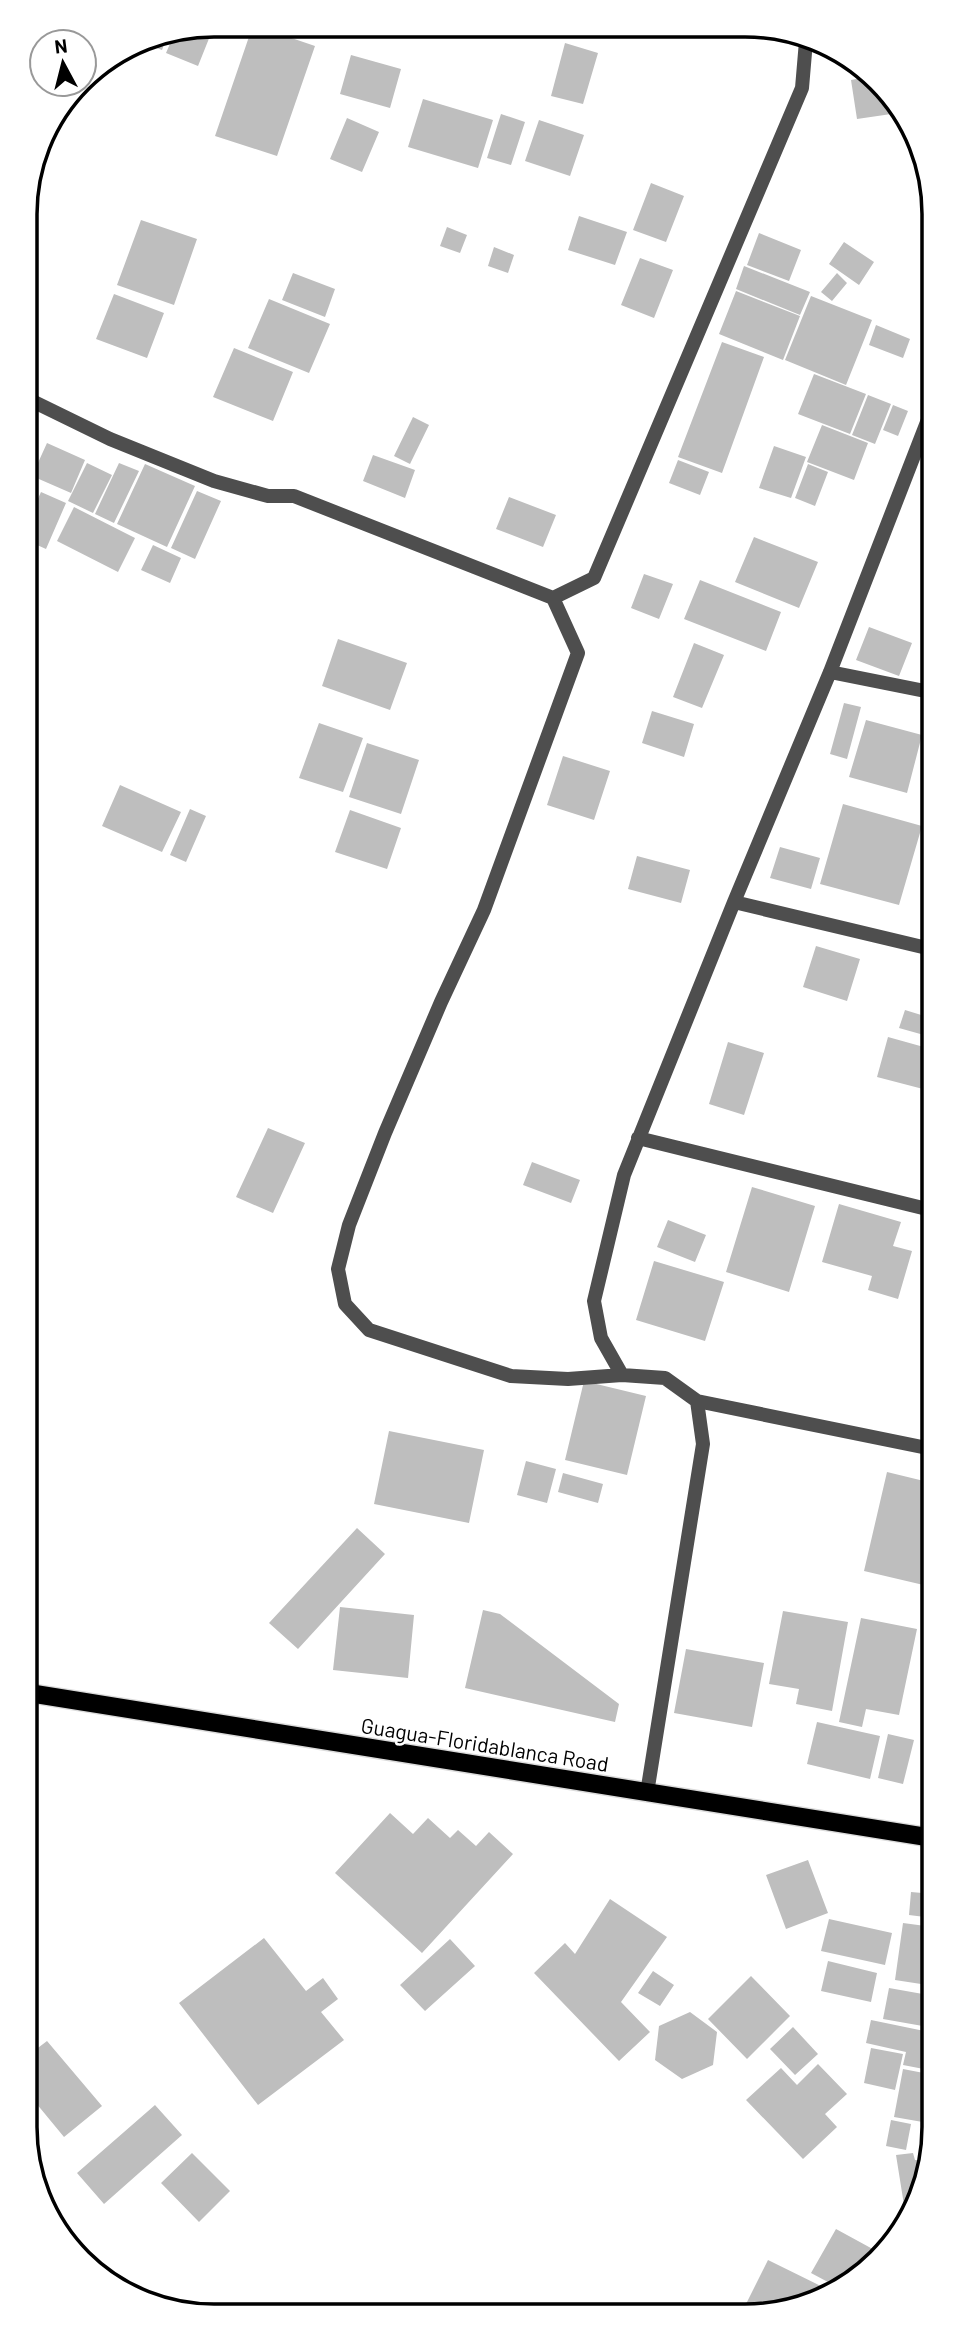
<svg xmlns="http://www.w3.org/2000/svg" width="959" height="2341" font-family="Barlow,sans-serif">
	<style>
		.building { fill: #bebebe }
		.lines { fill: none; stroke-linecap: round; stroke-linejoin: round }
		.primary-casing { stroke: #dbdbdb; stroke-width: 21 }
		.minor { stroke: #4e4e4e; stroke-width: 14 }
		.primary { stroke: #000; stroke-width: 18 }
		.labels { text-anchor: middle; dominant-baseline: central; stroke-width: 5; stroke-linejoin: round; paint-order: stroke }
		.street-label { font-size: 21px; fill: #000; stroke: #fff }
		.rim { fill: none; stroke: #000; stroke-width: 3.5 }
	</style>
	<rect width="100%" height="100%" fill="#fff"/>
	<path class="building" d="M 253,25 L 315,46 L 277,156 L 215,136 Z
		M 192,29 L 210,36 L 198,66 L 166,53 L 175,32 Z
		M 168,34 L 162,50 L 138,41 L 142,39 Z
		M 565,43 L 598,53 L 583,104 L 551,96 Z
		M 351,55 L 401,69 L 390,108 L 340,94 Z
		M 873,76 L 879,80 L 898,113 L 857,119 L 851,80 Z
		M 423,99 L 493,120 L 478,168 L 408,147 Z
		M 501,114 L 525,122 L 511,165 L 487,158 Z
		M 347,118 L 379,132 L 362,172 L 330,159 Z
		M 539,120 L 584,135 L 570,176 L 525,161 Z
		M 651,183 L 684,196 L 666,242 L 633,230 Z
		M 579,216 L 627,232 L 615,265 L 568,250 Z
		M 141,220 L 197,239 L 174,305 L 117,285 Z
		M 447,227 L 467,235 L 460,253 L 440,246 Z
		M 759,233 L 801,250 L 789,281 L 747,265 Z
		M 844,242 L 874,262 L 859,285 L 829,264 Z
		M 494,247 L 514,255 L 508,273 L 488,266 Z
		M 640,258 L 673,270 L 654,318 L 621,305 Z
		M 744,266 L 810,292 L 800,315 L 736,289 Z
		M 293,273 L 335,289 L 325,317 L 282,300 Z
		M 837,273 L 847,283 L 832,301 L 821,292 Z
		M 736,291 L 800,316 L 783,360 L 719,334 Z
		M 114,294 L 164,313 L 147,358 L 96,339 Z
		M 811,296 L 872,320 L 846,385 L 785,360 Z
		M 269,299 L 330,324 L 309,373 L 248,348 Z
		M 876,325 L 910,339 L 903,358 L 869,345 Z
		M 722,342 L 764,357 L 722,473 L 678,457 Z
		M 234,348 L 293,372 L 273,421 L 213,397 Z
		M 814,374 L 866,394 L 850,434 L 798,414 Z
		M 868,395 L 891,404 L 875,444 L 852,435 Z
		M 893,405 L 908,411 L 898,436 L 883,430 Z
		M 413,417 L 429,425 L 410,464 L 394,456 Z
		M 822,425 L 868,443 L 854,480 L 807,462 Z
		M 47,443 L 85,460 L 71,493 L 32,476 Z
		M 774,446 L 806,457 L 791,498 L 759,488 Z
		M 373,455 L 415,470 L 405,498 L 363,481 Z
		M 678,460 L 709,472 L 700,495 L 669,483 Z
		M 87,463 L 112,475 L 93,513 L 68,501 Z
		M 119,463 L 139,471 L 114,523 L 95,514 Z
		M 145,464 L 195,486 L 167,547 L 117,524 Z
		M 808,464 L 828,472 L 815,506 L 795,498 Z
		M 197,491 L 221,501 L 195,559 L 171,548 Z
		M 41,492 L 66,503 L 46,549 L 26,540 L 26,525 Z
		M 509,497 L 556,515 L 543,547 L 496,529 Z
		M 74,507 L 135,538 L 118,572 L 57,541 Z
		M 754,537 L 818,562 L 799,608 L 735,582 Z
		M 153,545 L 181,558 L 170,583 L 141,570 Z
		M 644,574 L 673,584 L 659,619 L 631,608 Z
		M 700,580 L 781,612 L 766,651 L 684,619 Z
		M 869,627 L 912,643 L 899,676 L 856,660 Z
		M 338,639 L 407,663 L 390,710 L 322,686 Z
		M 694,643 L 724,655 L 702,708 L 673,697 Z
		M 844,703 L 861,707 L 847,759 L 830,754 Z
		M 652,711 L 694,724 L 684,757 L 642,743 Z
		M 866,720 L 922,735 L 907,793 L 849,777 Z
		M 319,723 L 363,738 L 343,792 L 299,778 Z
		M 367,743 L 419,760 L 401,814 L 349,797 Z
		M 563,756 L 610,771 L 594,820 L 547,805 Z
		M 120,785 L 181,812 L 162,852 L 102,826 Z
		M 843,804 L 922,826 L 899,905 L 820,884 Z
		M 190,809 L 206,816 L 186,862 L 170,855 Z
		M 350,810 L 401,828 L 387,869 L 335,852 Z
		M 780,847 L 820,858 L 811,889 L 770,878 Z
		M 637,856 L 690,870 L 681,903 L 628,889 Z
		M 816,946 L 860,959 L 847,1001 L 803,987 Z
		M 905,1010 L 931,1018 L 931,1037 L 899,1028 Z
		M 888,1037 L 931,1049 L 931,1058 L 923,1089 L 877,1077 Z
		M 728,1042 L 764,1053 L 744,1115 L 709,1104 Z
		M 268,1128 L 305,1143 L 273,1213 L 236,1197 Z
		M 532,1162 L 580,1180 L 571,1203 L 523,1185 Z
		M 752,1187 L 815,1206 L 789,1292 L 726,1272 Z
		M 839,1204 L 901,1222 L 893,1246 L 912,1251 L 898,1299 L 868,1290 L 872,1276 L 822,1262 Z
		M 668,1220 L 706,1235 L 695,1262 L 657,1247 Z
		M 654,1261 L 724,1282 L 705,1341 L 636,1320 Z
		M 584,1381 L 646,1396 L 627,1475 L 565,1460 Z
		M 389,1431 L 484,1450 L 469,1523 L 374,1504 Z
		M 931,1454 L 932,1587 L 864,1571 L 887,1472 L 924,1481 Z
		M 526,1461 L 556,1469 L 547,1503 L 517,1495 Z
		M 563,1473 L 603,1484 L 598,1503 L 558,1492 Z
		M 357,1528 L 385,1554 L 298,1649 L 269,1623 Z
		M 340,1607 L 414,1615 L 408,1678 L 333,1670 Z
		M 483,1610 L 500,1614 L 619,1704 L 615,1722 L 465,1688 Z
		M 783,1611 L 848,1622 L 832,1711 L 796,1704 L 799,1689 L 769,1684 Z
		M 861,1618 L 917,1629 L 899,1715 L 866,1709 L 862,1727 L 839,1722 Z
		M 686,1649 L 764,1663 L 752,1727 L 674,1713 Z
		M 817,1722 L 880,1736 L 870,1779 L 807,1764 Z
		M 888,1734 L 914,1740 L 903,1784 L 878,1778 Z
		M 390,1813 L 413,1834 L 428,1818 L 450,1838 L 458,1830 L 476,1846 L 489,1832 L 513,1854 L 422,1953 L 335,1873 Z
		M 808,1860 L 828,1913 L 786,1929 L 766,1875 Z
		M 911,1892 L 933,1894 L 933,1918 L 909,1915 Z
		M 610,1899 L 667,1937 L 621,2002 L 650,2032 L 619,2061 L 534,1973 L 565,1943 L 575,1954 Z
		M 829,1919 L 892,1933 L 885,1965 L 821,1951 Z
		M 903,1923 L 933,1927 L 934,1986 L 895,1980 Z
		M 264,1938 L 306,1991 L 323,1978 L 338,1999 L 321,2012 L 344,2040 L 258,2105 L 179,2003 Z
		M 450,1939 L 475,1966 L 425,2011 L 400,1985 Z
		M 828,1961 L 877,1973 L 871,2002 L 821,1991 Z
		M 653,1971 L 674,1985 L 660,2006 L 638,1993 Z
		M 751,1976 L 790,2016 L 747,2059 L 708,2019 Z
		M 889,1988 L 934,1996 L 934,2028 L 883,2019 Z
		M 690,2012 L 717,2032 L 713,2065 L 682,2079 L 655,2060 L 659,2026 Z
		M 871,2020 L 934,2033 L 934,2071 L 903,2065 L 906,2052 L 866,2043 Z
		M 793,2027 L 818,2054 L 795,2075 L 770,2049 Z
		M 47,2041 L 102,2106 L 64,2137 L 31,2097 L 30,2054 Z
		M 871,2048 L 903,2054 L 895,2090 L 864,2083 Z
		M 818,2064 L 847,2094 L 825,2114 L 837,2127 L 803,2159 L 746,2100 L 781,2068 L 797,2085 Z
		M 903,2069 L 934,2075 L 934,2124 L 894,2117 Z
		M 155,2105 L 182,2135 L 104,2204 L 77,2173 Z
		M 891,2120 L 911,2124 L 906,2150 L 886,2146 Z
		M 192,2153 L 230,2191 L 199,2222 L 161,2183 Z
		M 913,2153 L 915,2160 L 921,2160 L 922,2171 L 910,2204 L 904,2205 L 896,2155 Z
		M 836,2229 L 880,2253 L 875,2261 L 850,2285 L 841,2289 L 811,2273 Z
		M 768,2260 L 833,2292 L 794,2310 L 743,2310 Z"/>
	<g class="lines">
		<g class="primary-casing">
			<path id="primary" d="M 29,1693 L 933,1838"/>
		</g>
		<path class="minor" d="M 26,398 L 110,439 L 214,481 L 268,496 L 294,496 L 553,598
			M 830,672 L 930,692
			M 734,902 L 931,949
			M 638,1138 L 931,1210
			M 622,1375 L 568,1379 L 511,1376 L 369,1330 L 345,1304 L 338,1269 L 349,1225 L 385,1133 L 441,1002 L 484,910 L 578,653 L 553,598 L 594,578 L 802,88 L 806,41
			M 697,1401 L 932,1449
			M 647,1793 L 703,1444 L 697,1401 L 665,1378 L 622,1375 L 601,1338 L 594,1301 L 624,1175 L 734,902 L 830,672 L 929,417"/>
		<use href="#primary" class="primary"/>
	</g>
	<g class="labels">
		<g class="street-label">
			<text transform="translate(485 1744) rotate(9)">Guagua-Floridablanca Road</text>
		</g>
	</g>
	<path d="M0 0H959V2341H0ZM214 37H745A177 177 0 0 1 922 214V2127A177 177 0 0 1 745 2304H214A177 177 0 0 1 37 2127V214A177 177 0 0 1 214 37Z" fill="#fff" fill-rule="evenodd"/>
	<path class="rim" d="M214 37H745A177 177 0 0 1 922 214V2127A177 177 0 0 1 745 2304H214A177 177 0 0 1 37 2127V214A177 177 0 0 1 214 37Z"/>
	<g transform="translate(63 63) rotate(353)"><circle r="33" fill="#ffffff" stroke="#999999" stroke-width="2"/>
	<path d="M0-5L12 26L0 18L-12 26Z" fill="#000000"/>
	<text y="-10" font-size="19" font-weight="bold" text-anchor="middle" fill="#000000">N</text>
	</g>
</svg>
